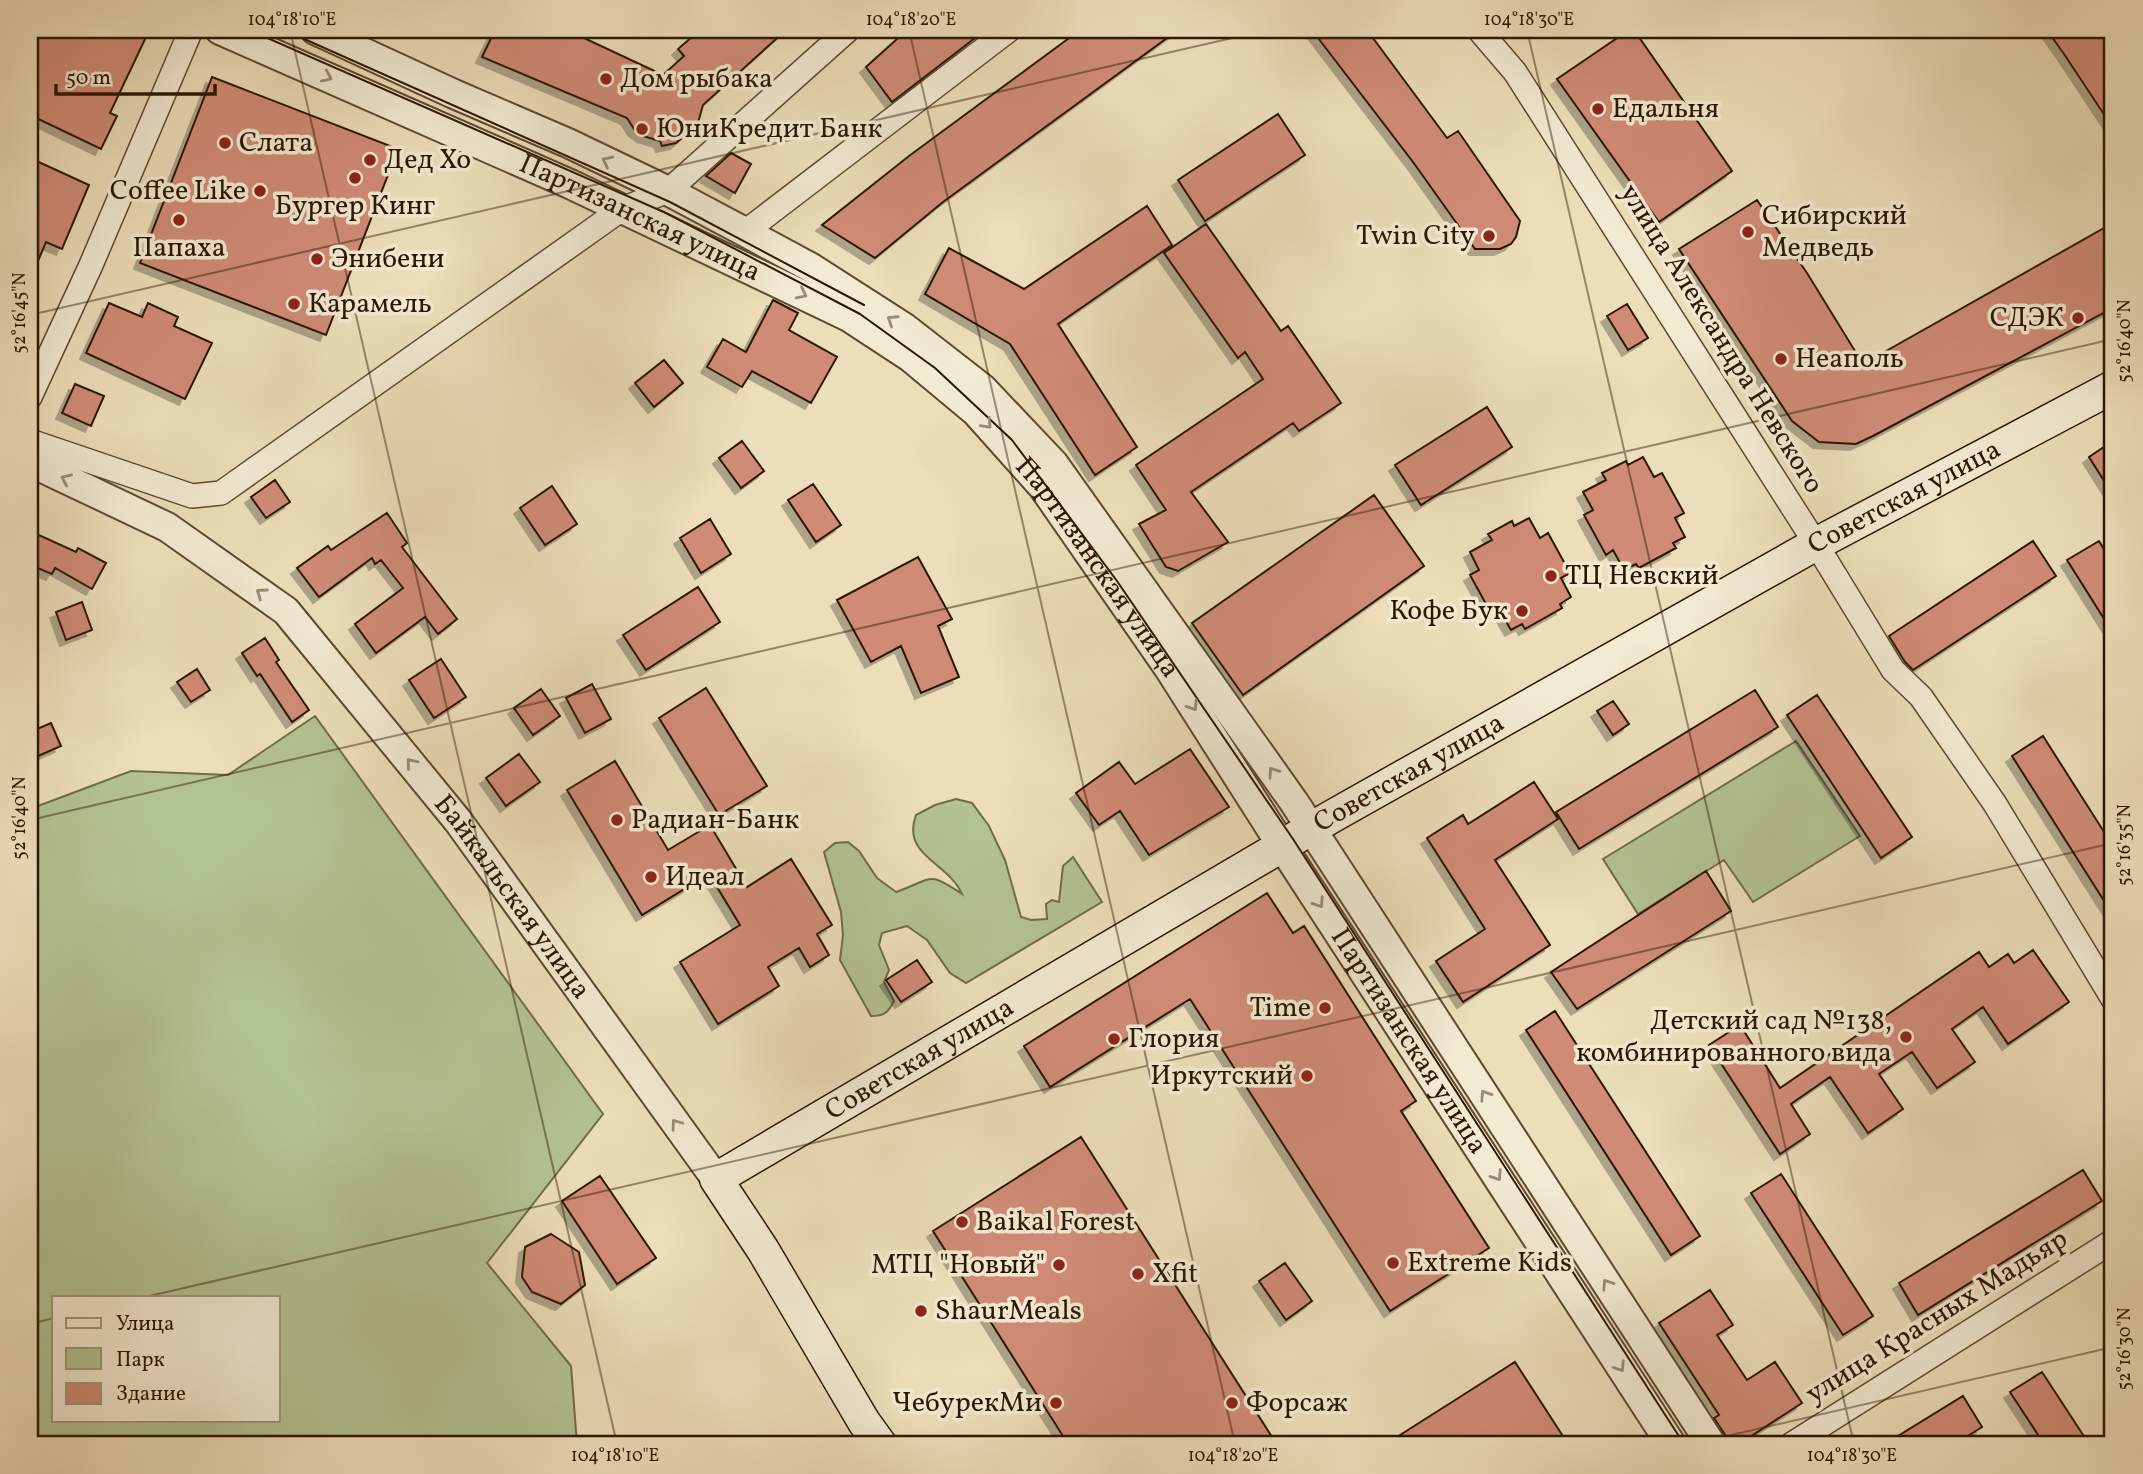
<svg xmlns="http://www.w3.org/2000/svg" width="2143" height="1474" font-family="Vollkorn,serif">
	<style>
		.green { fill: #b3c293; stroke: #706c4a; stroke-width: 2; fill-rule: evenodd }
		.building { fill: #d08b77; stroke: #2c1701; stroke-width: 2; filter: url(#shadow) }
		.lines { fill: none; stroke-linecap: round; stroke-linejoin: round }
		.minor-casing { stroke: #5c492f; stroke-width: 26 }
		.tertiary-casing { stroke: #5c492f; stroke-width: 32 }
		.secondary-casing { stroke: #2c1701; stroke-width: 35 }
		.minor { stroke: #f3ead2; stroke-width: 23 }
		.tertiary { stroke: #f3ead2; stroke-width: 28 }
		.secondary { stroke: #f3ead2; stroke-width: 32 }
		.tram { stroke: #2c1701; stroke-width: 2 }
		.oneway { stroke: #998b74 }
		.ticks { fill: none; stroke: #2c1701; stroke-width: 2; stroke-opacity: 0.45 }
		.poi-dot { fill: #8f2418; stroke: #f3ead2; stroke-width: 2.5 }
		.labels { text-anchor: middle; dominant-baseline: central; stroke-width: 7; stroke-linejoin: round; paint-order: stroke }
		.poi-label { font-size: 28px; fill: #2c1701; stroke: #f3ead2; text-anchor: start }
		.street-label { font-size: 28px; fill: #2c1701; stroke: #f3ead2 }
		.neatline { fill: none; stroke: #2c1701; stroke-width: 2.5 }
		.ticks-label { font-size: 18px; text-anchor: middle; fill: #2c1701 }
	</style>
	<defs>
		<filter id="shadow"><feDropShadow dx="-6" dy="6" stdDeviation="0" flood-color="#0004"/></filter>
	</defs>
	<rect width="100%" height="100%" fill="#ecdeba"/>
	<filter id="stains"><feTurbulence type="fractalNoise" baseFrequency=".00286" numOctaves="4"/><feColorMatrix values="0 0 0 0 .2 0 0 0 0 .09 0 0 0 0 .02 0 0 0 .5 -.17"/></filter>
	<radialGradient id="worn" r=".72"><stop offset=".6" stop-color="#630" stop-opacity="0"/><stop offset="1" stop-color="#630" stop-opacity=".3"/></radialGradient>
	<path class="green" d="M 315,716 L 603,1114 L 487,1263 L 571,1366 L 577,1444 L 30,1444 L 30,809 L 131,771 L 228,775 ZM 54,1297 L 278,1297 L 278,1420 L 54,1420 Z
		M 1796,741 L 1860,836 L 1753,902 L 1724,860 L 1638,914 L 1603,859 Z
		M 956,799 L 972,803 L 989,826 L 1005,860 L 1021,917 L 1031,920 L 1047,919 L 1046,904 L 1052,900 L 1059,902 L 1063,866 L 1073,857 L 1102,902 L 966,983 L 950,973 L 927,940 L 907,926 L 882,933 L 879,945 L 889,970 L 884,982 L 894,1001 C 888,1013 884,1016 871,1016 L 840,960 L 843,935 L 841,912 L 824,852 L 835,843 L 848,842 L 859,851 L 877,878 L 896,892 C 934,879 926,870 962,894 C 948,862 901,856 916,815 L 935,805 Z"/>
	<path class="building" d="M 30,30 L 135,30 L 147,35 L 110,113 L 117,116 L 101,149 L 30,115 Z
		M 495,30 L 567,30 L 663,75 L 684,56 L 678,49 L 700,30 L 786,30 L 703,105 L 698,123 L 693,128 L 676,143 L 662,146 L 660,141 L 643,136 L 634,129 L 627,118 L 482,57 Z
		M 907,30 L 969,30 L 975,38 L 892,102 L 866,67 Z
		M 1080,30 L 1178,30 L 943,202 L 875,258 L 822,225 L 909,156 Z
		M 1312,30 L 1367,30 L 1447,138 L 1458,131 L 1520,221 L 1516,237 L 1511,244 L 1500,249 L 1475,249 L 1413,162 Z
		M 1629,30 L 1634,30 L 1732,171 L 1659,222 L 1557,79 Z
		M 2047,30 L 2113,30 L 2113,128 L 2064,54 Z
		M 212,77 L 398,149 L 326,335 L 140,263 Z
		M 1278,114 L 1305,155 L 1205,221 L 1178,180 Z
		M 731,153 L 751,164 L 735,193 L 706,176 Z
		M 30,158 L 89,185 L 62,249 L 46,242 L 30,280 Z
		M 1757,200 L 1807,273 L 1863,364 L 2113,223 L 2113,308 L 1873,436 L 1856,444 L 1819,442 L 1792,421 L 1679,249 Z
		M 1147,206 L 1172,245 L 1058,324 L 1137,447 L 1095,475 L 1010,344 L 925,294 L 949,248 L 1024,289 Z
		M 1206,224 L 1281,331 L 1288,326 L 1341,403 L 1299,431 L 1293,423 L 1191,492 L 1228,542 L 1178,571 L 1166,567 L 1139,524 L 1166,510 L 1136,465 L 1263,379 L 1245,352 L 1238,358 L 1164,253 Z
		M 773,300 L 798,313 L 789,330 L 837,357 L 811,403 L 752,371 L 742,387 L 707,367 L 723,339 L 746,352 Z
		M 109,303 L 142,317 L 148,303 L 178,317 L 174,326 L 212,343 L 185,399 L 86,353 Z
		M 1627,304 L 1648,338 L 1628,350 L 1607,316 Z
		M 664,360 L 683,383 L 654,407 L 635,383 Z
		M 75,384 L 104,396 L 91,426 L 62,413 Z
		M 1487,407 L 1512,447 L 1421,505 L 1395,465 Z
		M 742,441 L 764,471 L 741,488 L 719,458 Z
		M 2104,447 L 2113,461 L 2113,495 L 2089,457 Z
		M 1643,457 L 1654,477 L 1662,473 L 1684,513 L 1675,518 L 1685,537 L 1673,543 L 1676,548 L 1639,568 L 1636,564 L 1624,570 L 1613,550 L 1606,555 L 1584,515 L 1593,510 L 1583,492 L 1606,480 L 1602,473 L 1626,461 L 1628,465 Z
		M 275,480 L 290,502 L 266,518 L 251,497 Z
		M 813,484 L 841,525 L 816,542 L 788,500 Z
		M 552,486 L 577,524 L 545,545 L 520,508 Z
		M 1374,495 L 1424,566 L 1243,695 L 1192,623 Z
		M 387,513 L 407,543 L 402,547 L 457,619 L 438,634 L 425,617 L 376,653 L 355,624 L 403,588 L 381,560 L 375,564 L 372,558 L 319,597 L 297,568 L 328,546 L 331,550 Z
		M 1529,518 L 1540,538 L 1548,533 L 1570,573 L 1561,578 L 1571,597 L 1560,604 L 1562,608 L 1525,629 L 1522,624 L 1511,630 L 1500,611 L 1492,615 L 1470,575 L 1479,570 L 1470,552 L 1492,540 L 1488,534 L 1512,521 L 1514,526 Z
		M 710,519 L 731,554 L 701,573 L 680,538 Z
		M 30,531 L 76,552 L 78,548 L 106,563 L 92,589 L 55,568 L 52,574 L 30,565 Z
		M 2033,541 L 2056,576 L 1913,670 L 1905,662 L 1889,636 Z
		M 2099,541 L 2113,564 L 2113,633 L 2067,560 Z
		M 918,557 L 952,619 L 938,626 L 959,677 L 921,693 L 901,646 L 871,662 L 837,600 Z
		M 698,587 L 720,622 L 646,670 L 623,635 Z
		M 82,602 L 92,630 L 66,640 L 56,612 Z
		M 265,638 L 279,660 L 276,662 L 309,710 L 292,722 L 260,674 L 257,676 L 242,653 Z
		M 441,659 L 466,697 L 434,718 L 409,680 Z
		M 197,669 L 210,690 L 191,702 L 177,682 Z
		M 592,684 L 611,719 L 585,733 L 566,698 Z
		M 706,688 L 767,786 L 719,815 L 659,718 Z
		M 541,689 L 560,716 L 533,735 L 514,708 Z
		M 1755,690 L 1778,727 L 1579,849 L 1556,812 Z
		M 1817,695 L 1912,837 L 1881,858 L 1787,715 Z
		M 1613,701 L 1629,724 L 1613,735 L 1597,711 Z
		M 51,723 L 61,746 L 36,757 L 30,742 L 30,732 Z
		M 2043,736 L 2113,846 L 2113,915 L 2012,756 Z
		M 1190,749 L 1229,807 L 1149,855 L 1120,811 L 1099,825 L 1076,793 L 1119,762 L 1135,784 Z
		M 519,754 L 540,782 L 506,806 L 486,778 Z
		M 615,761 L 668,850 L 710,825 L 747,887 L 791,859 L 832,925 L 817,934 L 829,955 L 810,967 L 799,948 L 768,967 L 779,986 L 718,1024 L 680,962 L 740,925 L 709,874 L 642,915 L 567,790 Z
		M 1534,782 L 1558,819 L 1495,860 L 1550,945 L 1463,1002 L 1436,961 L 1485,929 L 1427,838 L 1463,815 L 1468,824 Z
		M 1706,871 L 1731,911 L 1577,1009 L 1551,972 Z
		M 1267,893 L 1293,933 L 1304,926 L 1416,1101 L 1401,1111 L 1489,1248 L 1390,1311 L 1190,999 L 1050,1087 L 1024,1046 Z
		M 2033,950 L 2069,1002 L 2008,1044 L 1983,1007 L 1952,1029 L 1975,1062 L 1937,1088 L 1912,1052 L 1879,1074 L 1903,1109 L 1868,1133 L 1830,1077 L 1791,1104 L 1810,1134 L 1780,1154 L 1709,1045 L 1740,1025 L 1780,1088 L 1979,952 L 1989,967 L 2008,954 L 2014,963 Z
		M 917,960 L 932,982 L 901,1002 L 886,980 Z
		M 1555,1011 L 1700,1236 L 1671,1255 L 1526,1030 Z
		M 1081,1137 L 1272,1437 L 1260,1444 L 1068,1444 L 933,1231 Z
		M 2083,1170 L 2102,1201 L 1918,1315 L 1899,1283 Z
		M 1781,1174 L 1873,1316 L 1843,1335 L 1751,1193 Z
		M 600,1176 L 656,1258 L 617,1284 L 562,1201 Z
		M 551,1234 L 579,1252 L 585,1285 L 561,1304 L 532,1292 L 522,1277 L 525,1247 Z
		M 1285,1263 L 1312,1301 L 1286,1320 L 1259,1281 Z
		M 1710,1290 L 1733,1325 L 1717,1335 L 1747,1380 L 1775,1362 L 1802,1403 L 1739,1444 L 1731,1444 L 1714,1418 L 1719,1415 L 1659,1323 Z
		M 1515,1362 L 1568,1444 L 1386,1444 L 1463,1395 Z
		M 2042,1372 L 2089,1444 L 2044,1444 L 2010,1392 Z
		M 1963,1396 L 1982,1427 L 1955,1444 L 1885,1444 Z"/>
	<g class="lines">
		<g class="minor-casing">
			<path id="minor" d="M 1479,30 L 1515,72 L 1816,544 L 1893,670 L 1921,697 L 1995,804 L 2113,999
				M 745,232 L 1009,30
				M 30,397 L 91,265 L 191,30
				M 30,441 L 192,496 L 221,493 L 622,209 L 668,191 L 848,30
				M 1792,1444 L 2113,1241"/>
		</g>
		<g class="tertiary-casing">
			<g id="tertiary">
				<path id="s1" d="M 220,30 L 570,184 L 849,317 L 910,357 L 976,412 L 1043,487 L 1168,667 L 1282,846 L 1671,1444"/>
				<path d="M 315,30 L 454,94 L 568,143 L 668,191 L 745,232 L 810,267 L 905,328 L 982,388 L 1054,464 L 1294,802 L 1711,1444"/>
				<path id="s2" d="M 30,462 L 167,527 L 286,611 L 458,821 L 716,1179"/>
			</g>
		</g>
		<g class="secondary-casing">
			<g id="secondary">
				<path id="s3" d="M 880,1444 L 864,1422 L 763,1250 L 716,1179 L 1331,817 L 1816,544 L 2113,387"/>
			</g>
		</g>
		<use href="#minor" class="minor"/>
		<use href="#tertiary" class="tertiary"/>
		<use href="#secondary" class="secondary"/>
		<path class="tram" d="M 249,30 L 666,213 L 860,314 L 935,368 L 1012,440 L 1117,581 L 1293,839 L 1684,1444
			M 284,30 L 670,202 L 864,305"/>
	</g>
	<defs><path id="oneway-chevron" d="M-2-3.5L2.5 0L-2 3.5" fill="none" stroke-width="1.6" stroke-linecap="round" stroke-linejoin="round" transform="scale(1.75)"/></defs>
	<g class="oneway">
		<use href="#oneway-chevron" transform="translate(327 77) rotate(24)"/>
		<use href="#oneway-chevron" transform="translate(607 161) rotate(-154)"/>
		<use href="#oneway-chevron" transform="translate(802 294) rotate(26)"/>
		<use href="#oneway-chevron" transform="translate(892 320) rotate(-147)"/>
		<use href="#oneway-chevron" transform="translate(987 424) rotate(47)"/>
		<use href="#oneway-chevron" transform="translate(66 479) rotate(-155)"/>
		<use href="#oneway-chevron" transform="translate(261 593) rotate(-145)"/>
		<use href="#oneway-chevron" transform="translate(1193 706) rotate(57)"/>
		<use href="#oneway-chevron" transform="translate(411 763) rotate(-129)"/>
		<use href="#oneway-chevron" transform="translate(1273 772) rotate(-125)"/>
		<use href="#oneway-chevron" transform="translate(1319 903) rotate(57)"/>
		<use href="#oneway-chevron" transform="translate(1485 1095) rotate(-123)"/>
		<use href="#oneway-chevron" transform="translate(676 1124) rotate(-126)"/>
		<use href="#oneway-chevron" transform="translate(1497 1176) rotate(57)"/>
		<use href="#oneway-chevron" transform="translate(1607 1284) rotate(-123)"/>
		<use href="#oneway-chevron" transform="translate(1620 1367) rotate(57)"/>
	</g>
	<path class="ticks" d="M 290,30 L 617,1444M 909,30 L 1235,1444M 1527,30 L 1854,1444M 30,315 L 1267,30M 30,820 L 2113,339M 145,1297 L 2113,843M 30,1324 L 54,1318M 1692,1444 L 2113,1347"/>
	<g class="poi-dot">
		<circle cx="606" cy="79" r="7"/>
		<circle cx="1598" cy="109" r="7"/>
		<circle cx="642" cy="129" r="7"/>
		<circle cx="225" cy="143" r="7"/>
		<circle cx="370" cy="160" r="7"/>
		<circle cx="355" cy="178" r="7"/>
		<circle cx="260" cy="191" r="7"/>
		<circle cx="179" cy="220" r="7"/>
		<circle cx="1748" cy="232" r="7"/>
		<circle cx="1489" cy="236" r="7"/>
		<circle cx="317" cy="259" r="7"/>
		<circle cx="294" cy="304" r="7"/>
		<circle cx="2078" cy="318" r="7"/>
		<circle cx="1781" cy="359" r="7"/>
		<circle cx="1551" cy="576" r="7"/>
		<circle cx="1522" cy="611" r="7"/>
		<circle cx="617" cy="820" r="7"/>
		<circle cx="651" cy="877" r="7"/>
		<circle cx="1325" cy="1008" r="7"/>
		<circle cx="1906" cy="1037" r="7"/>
		<circle cx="1114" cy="1039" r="7"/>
		<circle cx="1307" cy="1076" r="7"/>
		<circle cx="962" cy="1222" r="7"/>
		<circle cx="1393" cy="1263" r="7"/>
		<circle cx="1059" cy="1265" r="7"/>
		<circle cx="1138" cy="1274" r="7"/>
		<circle cx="921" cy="1311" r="7"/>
		<circle cx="1056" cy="1403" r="7"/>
		<circle cx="1232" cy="1403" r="7"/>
	</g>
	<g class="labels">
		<g class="poi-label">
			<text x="620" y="79">Дом рыбака</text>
			<text x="1612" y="109">Едальня</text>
			<text x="656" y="129">ЮниКредит Банк</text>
			<text x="239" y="143">Слата</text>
			<text x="384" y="160">Дед Хо</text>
			<text x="246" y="191" text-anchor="end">Coffee Like</text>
			<text x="355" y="206" text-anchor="middle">Бургер Кинг</text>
			<text x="1762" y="216">Сибирский<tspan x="1762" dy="32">Медведь</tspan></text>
			<text x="1475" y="236" text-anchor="end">Twin Сity</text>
			<text x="179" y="248" text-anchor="middle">Папаха</text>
			<text x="331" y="259">Энибени</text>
			<text x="308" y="304">Карамель</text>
			<text x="2064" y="318" text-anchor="end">СДЭК</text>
			<text x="1795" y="359">Неаполь</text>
			<text x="1565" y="576">ТЦ Невский</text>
			<text x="1508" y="611" text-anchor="end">Кофе Бук</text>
			<text x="631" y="820">Радиан-Банк</text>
			<text x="665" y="877">Идеал</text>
			<text x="1311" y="1008" text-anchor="end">Time</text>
			<text x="1892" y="1021" text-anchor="end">Детский сад №138,<tspan x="1892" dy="32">комбинированного вида</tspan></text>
			<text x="1128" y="1039">Глория</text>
			<text x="1293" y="1076" text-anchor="end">Иркутский</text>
			<text x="976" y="1222">Baikal Forest</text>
			<text x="1407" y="1263">Extreme Kids</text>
			<text x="1045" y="1265" text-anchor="end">МТЦ "Новый"</text>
			<text x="1152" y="1274">Xfit</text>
			<text x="935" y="1311">ShaurMeals</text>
			<text x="1042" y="1403" text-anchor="end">ЧебурекМи</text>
			<text x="1246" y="1403">Форсаж</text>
		</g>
		<g class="street-label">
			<text stroke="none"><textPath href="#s1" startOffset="460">Партизанская улица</textPath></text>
			<text transform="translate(1721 339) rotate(58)">улица Александра Невского</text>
			<text stroke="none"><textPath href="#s3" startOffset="1682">Советская улица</textPath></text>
			<text stroke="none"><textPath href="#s1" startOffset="1048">Партизанская улица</textPath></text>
			<text stroke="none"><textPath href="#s3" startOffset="1115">Советская улица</textPath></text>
			<text stroke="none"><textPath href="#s2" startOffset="662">Байкальская улица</textPath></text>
			<text stroke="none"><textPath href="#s1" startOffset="1615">Партизанская улица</textPath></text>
			<text stroke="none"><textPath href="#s3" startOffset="548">Советская улица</textPath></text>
			<text transform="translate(1937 1317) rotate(-32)">улица Красных Мадьяр</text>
		</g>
	</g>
	<rect width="2143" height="1474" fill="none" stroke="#ecdeba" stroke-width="77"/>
	<rect x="52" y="1296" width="228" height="126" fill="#f3ead2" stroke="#a3967e" stroke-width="2"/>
	<rect x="66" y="1318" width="35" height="10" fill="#f3ead2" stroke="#a3967e" stroke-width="2"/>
	<text x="116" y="1330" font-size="21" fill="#2c1701">Улица</text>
	<rect x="66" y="1348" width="35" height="21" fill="#b3c293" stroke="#a3967e" stroke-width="2"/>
	<text x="116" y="1366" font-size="21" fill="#2c1701">Парк</text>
	<rect x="66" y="1383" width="35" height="21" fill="#d08b77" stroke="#a3967e" stroke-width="2"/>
	<text x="116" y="1400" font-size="21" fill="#2c1701">Здание</text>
	<path d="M56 84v10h159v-10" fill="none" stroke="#2c1701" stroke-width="3.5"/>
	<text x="66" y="84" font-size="21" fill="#2c1701" stroke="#f3ead2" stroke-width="5" paint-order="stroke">50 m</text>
	<rect x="38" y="38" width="2066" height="1398" class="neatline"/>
	<g class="ticks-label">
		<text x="292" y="25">104°18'10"E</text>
		<text x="911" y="25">104°18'20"E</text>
		<text x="1529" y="25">104°18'30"E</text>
		<text transform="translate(19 313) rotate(-90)" y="6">52°16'45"N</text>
		<text transform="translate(2124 341) rotate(-90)" y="6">52°16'40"N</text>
		<text transform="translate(19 818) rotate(-90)" y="6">52°16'40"N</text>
		<text transform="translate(2124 845) rotate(-90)" y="6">52°16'35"N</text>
		<text transform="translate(2124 1349) rotate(-90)" y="6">52°16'30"N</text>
		<text x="615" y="1461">104°18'10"E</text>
		<text x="1233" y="1461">104°18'20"E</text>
		<text x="1852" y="1461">104°18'30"E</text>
	</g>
	<rect width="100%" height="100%" filter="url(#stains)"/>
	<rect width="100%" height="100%" fill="url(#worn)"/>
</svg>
